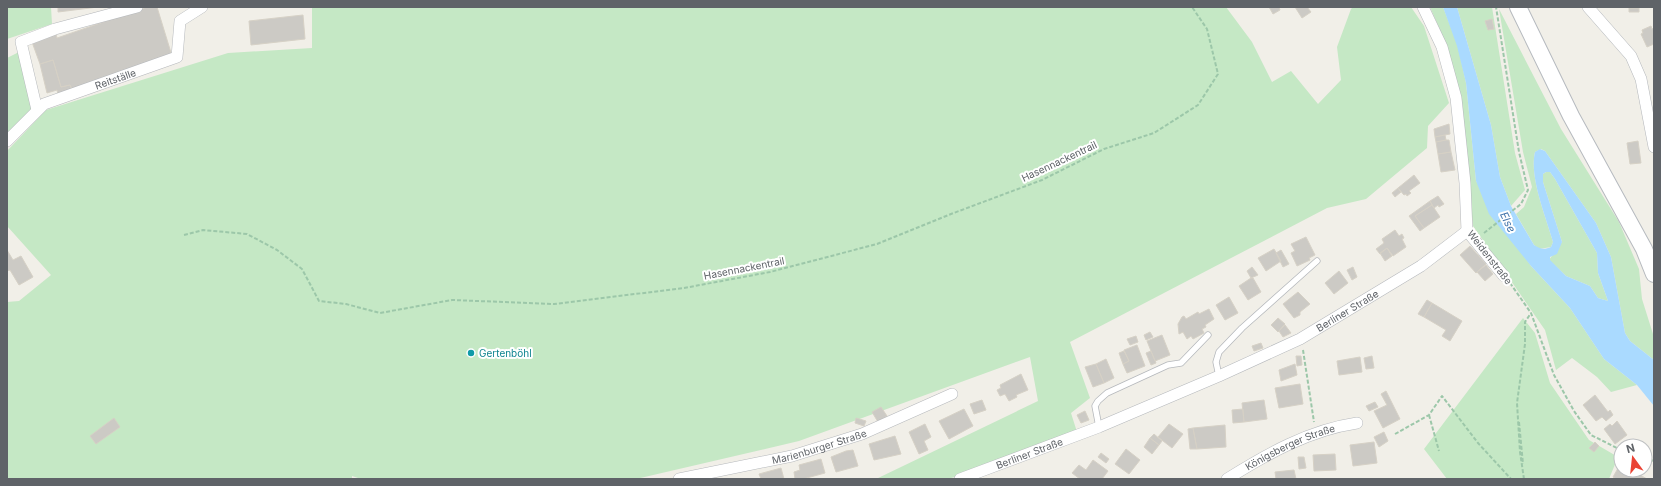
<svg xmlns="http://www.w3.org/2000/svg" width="1661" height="486" font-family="Inter,sans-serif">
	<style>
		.green { fill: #c5e8c5 }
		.water { fill: #aadaff; fill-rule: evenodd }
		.building { fill: #cccac5; stroke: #d6d1c6 }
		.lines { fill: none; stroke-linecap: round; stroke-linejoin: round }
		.lane-casing { stroke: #b5b8bc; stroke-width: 7 }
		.street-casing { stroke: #b5b8bc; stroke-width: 12 }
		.secondary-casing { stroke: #b6babf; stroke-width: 18 }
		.path { stroke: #9cc7a9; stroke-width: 2; stroke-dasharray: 4 2; stroke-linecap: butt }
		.lane { stroke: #fff; stroke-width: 5.5 }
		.street { stroke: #fff; stroke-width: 11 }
		.secondary { stroke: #fff; stroke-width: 16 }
		.culture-dot { fill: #0f9aa8; stroke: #fff; stroke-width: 1.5 }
		.labels { text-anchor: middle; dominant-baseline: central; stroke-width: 4; stroke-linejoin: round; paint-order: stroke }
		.street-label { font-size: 10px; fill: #5f6368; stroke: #fff }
		.culture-label { font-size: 10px; fill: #0d838f; stroke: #fff; text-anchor: start }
		.water-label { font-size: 11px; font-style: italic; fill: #4174aa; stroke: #fff }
	</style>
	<rect width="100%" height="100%" fill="#f1efe8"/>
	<path class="green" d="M 7,7 L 51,7 L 52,24 L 7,39 Z
		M 312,7 L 1226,7 L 1252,42 L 1272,82 L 1291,71 L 1318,104 L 1341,80 L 1337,47 L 1351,9 L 1353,7 L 1411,7 L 1424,26 L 1449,103 L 1428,126 L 1427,148 L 1366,199 L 1327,208 L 1070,342 L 1090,398 L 1071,413 L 1077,432 L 967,474 L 947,479 L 876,479 L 1038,401 L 1030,357 L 799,441 L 636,479 L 361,479 L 352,476 L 352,479 L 7,479 L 7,302 L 19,301 L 51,275 L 7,226 L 7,151 L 46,110 L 228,53 L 312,48 Z
		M 1430,7 L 1443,7 L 1458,46 L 1466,83 L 1476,181 L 1531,266 L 1570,308 L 1604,359 L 1637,385 L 1611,392 L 1597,377 L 1572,358 L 1556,370 L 1545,330 L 1473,226 L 1460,100 L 1447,46 Z
		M 1457,7 L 1492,7 L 1515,153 L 1525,190 L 1511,206 L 1500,177 L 1491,125 Z
		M 1499,9 L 1561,129 L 1619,222 L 1639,269 L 1642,299 L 1653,334 L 1654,360 L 1630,341 L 1625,333 L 1611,257 L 1596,223 L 1545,151 L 1541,149 L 1535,152 C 1529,177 1546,217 1553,242 L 1551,247 L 1539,249 L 1534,245 L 1516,214 L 1524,207 L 1532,187 L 1523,152 Z
		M 19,52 L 33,109 L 7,135 L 7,58 Z
		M 1546,172 L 1550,172 L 1555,179 L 1597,253 L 1598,273 L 1608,301 L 1598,298 L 1590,286 L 1566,276 L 1549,260 L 1562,242 L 1543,182 L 1543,174 Z
		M 1523,318 L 1535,333 L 1550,383 L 1589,440 L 1618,457 L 1609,479 L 1447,479 L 1424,449 Z"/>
	<path class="water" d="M 1443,7 L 1457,7 L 1491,125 L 1500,177 L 1511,206 L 1534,245 C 1540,249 1544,250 1551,247 L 1553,242 C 1546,217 1529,177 1535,152 L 1540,149 L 1545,151 L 1596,223 L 1611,257 L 1625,333 L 1630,341 L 1654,360 L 1654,406 L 1637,385 L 1604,359 L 1570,308 L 1531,266 L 1489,214 L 1476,181 L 1466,83 L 1457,46 ZM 1546,172 L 1550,172 L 1555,179 L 1597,253 L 1598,273 L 1608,301 L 1598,298 L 1590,286 L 1566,276 L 1550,260 L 1550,257 L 1557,254 L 1562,242 L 1543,182 L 1543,174 Z"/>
	<path class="building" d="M 58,7 L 98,7 L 58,12 Z
		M 147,7 L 157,7 L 172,56 L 72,89 L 70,85 L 61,87 L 53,60 L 40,64 L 32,42 L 56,34 L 57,38 Z
		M 1269,7 L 1279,7 L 1280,10 L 1273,14 Z
		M 1295,7 L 1307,7 L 1311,12 L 1302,18 Z
		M 1629,8 L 1639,8 L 1639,12 L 1629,12 Z
		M 303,15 L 305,39 L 251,45 L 249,21 Z
		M 1492,19 L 1494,29 L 1488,30 L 1485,21 Z
		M 1651,26 L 1652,29 L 1654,28 L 1654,44 L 1647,47 L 1641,34 L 1643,33 L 1642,30 Z
		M 53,60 L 61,87 L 70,85 L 72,90 L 58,95 L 57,90 L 47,93 L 40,64 Z
		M 1449,124 L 1450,134 L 1435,137 L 1434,129 Z
		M 1445,135 L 1446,140 L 1436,142 L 1435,137 Z
		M 1446,140 L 1449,140 L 1451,152 L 1438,154 L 1436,142 Z
		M 1638,141 L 1641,163 L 1630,164 L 1627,143 Z
		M 1451,152 L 1455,170 L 1441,172 L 1438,154 Z
		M 1414,175 L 1420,183 L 1409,191 L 1411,193 L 1407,196 L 1406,194 L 1404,195 L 1398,188 Z
		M 1398,188 L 1401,192 L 1395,197 L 1392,193 Z
		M 1438,196 L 1444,204 L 1439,207 L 1438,205 L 1434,208 L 1430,201 Z
		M 1430,201 L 1432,205 L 1415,216 L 1424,228 L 1420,231 L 1409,216 Z
		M 1432,205 L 1440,217 L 1424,228 L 1415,216 Z
		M 1395,230 L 1399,236 L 1402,234 L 1404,238 L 1402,239 L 1406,247 L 1393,256 L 1387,248 L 1380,254 L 1376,249 L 1384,243 L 1382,239 Z
		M 1306,237 L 1315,255 L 1309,258 L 1310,260 L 1297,266 L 1291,253 L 1295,251 L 1291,244 Z
		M 1470,246 L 1486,264 L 1476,273 L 1460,255 Z
		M 1387,248 L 1392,256 L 1385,261 L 1380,253 Z
		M 1274,249 L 1281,261 L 1266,271 L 1258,258 Z
		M 7,250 L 13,260 L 21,256 L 33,277 L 19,285 L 10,270 L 7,271 Z
		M 1281,250 L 1289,264 L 1283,267 L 1276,253 Z
		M 1486,265 L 1493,274 L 1485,281 L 1477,272 Z
		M 1252,267 L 1258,275 L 1251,278 L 1247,271 Z
		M 1353,267 L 1357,277 L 1352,280 L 1347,270 Z
		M 1339,271 L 1348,283 L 1334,294 L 1325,283 Z
		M 1251,278 L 1253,278 L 1261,292 L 1248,300 L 1239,286 Z
		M 1298,292 L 1310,304 L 1300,312 L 1300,315 L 1294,318 L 1283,304 Z
		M 1229,297 L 1238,313 L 1225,320 L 1216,305 Z
		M 1427,300 L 1432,303 L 1424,317 L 1418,314 Z
		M 1432,303 L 1462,321 L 1450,341 L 1442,336 L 1446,330 L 1424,317 Z
		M 1209,309 L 1214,319 L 1205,325 L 1206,327 L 1202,329 L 1204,333 L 1193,339 L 1191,336 L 1187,339 L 1183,332 L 1179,334 L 1178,324 L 1182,317 L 1184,316 L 1186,319 L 1198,312 L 1199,314 Z
		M 1278,318 L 1285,324 L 1278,332 L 1271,325 Z
		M 1285,325 L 1291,333 L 1283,337 L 1279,331 Z
		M 1150,332 L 1153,337 L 1146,340 L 1144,335 Z
		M 1162,335 L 1170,355 L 1155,361 L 1147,341 Z
		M 1136,336 L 1138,342 L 1130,345 L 1127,339 Z
		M 1261,343 L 1263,348 L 1254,351 L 1252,346 Z
		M 1137,345 L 1145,366 L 1127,373 L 1123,364 L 1129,361 L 1124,350 Z
		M 1124,351 L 1129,361 L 1123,364 L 1119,353 Z
		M 1151,351 L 1156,363 L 1151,365 L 1146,353 Z
		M 1296,356 L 1301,356 L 1302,365 L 1297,366 Z
		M 1372,356 L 1374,368 L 1366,369 L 1364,358 Z
		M 1360,357 L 1362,372 L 1339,375 L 1337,361 Z
		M 1106,359 L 1114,378 L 1104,383 L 1096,364 Z
		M 1096,364 L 1104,383 L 1093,387 L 1085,367 Z
		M 1295,364 L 1297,375 L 1281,381 L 1279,370 Z
		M 1021,374 L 1028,390 L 1016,395 L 1017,397 L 1009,401 L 1005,394 L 1000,396 L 997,390 L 1001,388 L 1000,385 Z
		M 1300,384 L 1303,404 L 1279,408 L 1275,388 Z
		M 1386,391 L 1400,419 L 1383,428 L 1374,411 L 1387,405 L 1381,394 Z
		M 1595,395 L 1608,412 L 1610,410 L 1613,415 L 1606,421 L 1602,417 L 1596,421 L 1583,405 Z
		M 982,400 L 986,410 L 974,414 L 970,404 Z
		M 1264,400 L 1267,419 L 1244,422 L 1242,403 Z
		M 1375,402 L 1378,407 L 1369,411 L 1366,406 Z
		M 881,407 L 887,416 L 878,422 L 872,412 Z
		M 964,409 L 973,426 L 949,439 L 939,421 Z
		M 1243,409 L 1244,422 L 1233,423 L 1232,410 Z
		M 1085,411 L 1089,420 L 1081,423 L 1077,415 Z
		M 114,418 L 120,427 L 96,444 L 90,436 Z
		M 856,418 L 866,421 L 864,426 L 855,423 Z
		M 1617,421 L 1627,435 L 1615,444 L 1604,429 L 1610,424 L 1612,426 Z
		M 925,424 L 931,437 L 924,441 L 928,450 L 919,454 L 909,432 Z
		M 1169,424 L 1183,434 L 1172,448 L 1158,437 Z
		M 1225,425 L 1226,447 L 1197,449 L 1193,428 Z
		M 1193,428 L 1197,449 L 1190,449 L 1188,429 Z
		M 1384,432 L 1388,441 L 1379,447 L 1374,437 Z
		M 1154,434 L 1162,441 L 1159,445 L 1150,438 Z
		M 895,436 L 901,454 L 874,460 L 869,444 Z
		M 1150,438 L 1159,445 L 1152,454 L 1144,447 Z
		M 1374,442 L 1377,463 L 1353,466 L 1350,445 Z
		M 1595,442 L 1599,446 L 1594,452 L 1589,448 Z
		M 1126,449 L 1140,460 L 1129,474 L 1115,464 Z
		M 853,450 L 858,466 L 836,472 L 831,457 L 846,451 Z
		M 1101,453 L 1109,459 L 1106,463 L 1098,457 Z
		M 1335,454 L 1336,470 L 1314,471 L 1313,455 Z
		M 1298,457 L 1304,457 L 1306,468 L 1299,469 Z
		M 821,459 L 825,473 L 803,479 L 795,479 L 794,472 L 800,470 L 799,465 Z
		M 1093,460 L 1108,471 L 1102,479 L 1080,479 L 1072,473 L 1079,465 L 1086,470 Z
		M 1621,463 L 1621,470 L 1639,470 L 1642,472 L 1640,475 L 1647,479 L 1616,479 L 1613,477 Z
		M 781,468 L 784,479 L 761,479 L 759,474 Z
		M 1294,470 L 1296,479 L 1276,479 L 1275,472 Z"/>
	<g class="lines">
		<g class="lane-casing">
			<path id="lane" d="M 1219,376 L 1216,362 L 1219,352 L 1242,328 L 1317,261
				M 1099,427 L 1095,406 L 1098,401 L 1107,393 L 1168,365 L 1181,363 L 1208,335"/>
		</g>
		<g class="street-casing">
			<g id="street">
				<path d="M 1423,7 L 1442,47 L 1456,98 L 1465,183 L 1467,231 L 1504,276"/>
				<path d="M 1588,7 L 1631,56 L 1641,79 L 1654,147"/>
				<path d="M 37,110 L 21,42 L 55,29 L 137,7"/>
				<path id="s1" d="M 7,141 L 44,104 L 177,57 L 180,21 L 202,7"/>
				<path id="s2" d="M 679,479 L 792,456 L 862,434 L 952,394"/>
				<path id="s3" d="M 960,479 L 1099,427 L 1219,376 L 1300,339 L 1421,266 L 1467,231"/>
				<path id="s4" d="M 1227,479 C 1267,454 1309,430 1357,423"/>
			</g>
		</g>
		<g class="secondary-casing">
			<path id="secondary" d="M 1518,7 L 1571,116 L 1644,249 L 1654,274"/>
		</g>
		<path class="path" d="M 1484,233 L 1521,204 L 1528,190 L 1519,152 L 1496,7
			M 184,235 L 203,230 L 247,234 L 277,250 L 302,269 L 319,301 L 346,304 L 380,313 L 452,300 L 554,304 L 684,288 L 770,272 L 877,244 L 951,214 L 1042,180 L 1104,149 L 1154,133 L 1198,105 L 1218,74 L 1207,29 L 1192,7
			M 1510,283 L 1531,313 L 1554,375 L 1574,411 L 1591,435 L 1621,450
			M 1303,350 L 1314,422
			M 1429,415 L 1439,451
			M 1519,422 L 1523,464
			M 1395,434 L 1429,415 L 1442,396 L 1478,443 L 1511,479
			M 1645,458 L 1654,461
			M 1524,479 L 1520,452 L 1517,403 L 1525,344 L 1525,322 L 1531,313"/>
		<use href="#lane" class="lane"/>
		<use href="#street" class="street"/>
		<use href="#secondary" class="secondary"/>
	</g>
	<circle class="culture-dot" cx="471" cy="353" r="4"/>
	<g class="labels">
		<g class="street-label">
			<text stroke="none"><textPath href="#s1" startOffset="128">Reitställe</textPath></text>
			<text transform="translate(1059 161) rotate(-25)">Hasennackentrail</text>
			<text transform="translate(1490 257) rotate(52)">Weidenstraße</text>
			<text transform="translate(744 268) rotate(-11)">Hasennackentrail</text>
			<text stroke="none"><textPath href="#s3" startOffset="423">Berliner Straße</textPath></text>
			<text stroke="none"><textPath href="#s2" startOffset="144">Marienburger Straße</textPath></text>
			<text stroke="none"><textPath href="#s4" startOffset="71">Königsberger Straße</textPath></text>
			<text stroke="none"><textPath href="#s3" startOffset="74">Berliner Straße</textPath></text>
		</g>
		<g class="culture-label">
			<text x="479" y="353">Gertenböhl</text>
		</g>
		<g class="water-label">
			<text transform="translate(1508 222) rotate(64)">Else</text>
		</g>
	</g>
	<rect width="1661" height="486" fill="none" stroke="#5f6368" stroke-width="16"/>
	<g transform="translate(1633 458) rotate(345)"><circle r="19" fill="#ffffff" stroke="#bfc1c3"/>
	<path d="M0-3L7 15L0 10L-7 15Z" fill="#ea4335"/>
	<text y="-6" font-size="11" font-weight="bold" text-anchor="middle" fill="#5f6368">N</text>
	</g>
</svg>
